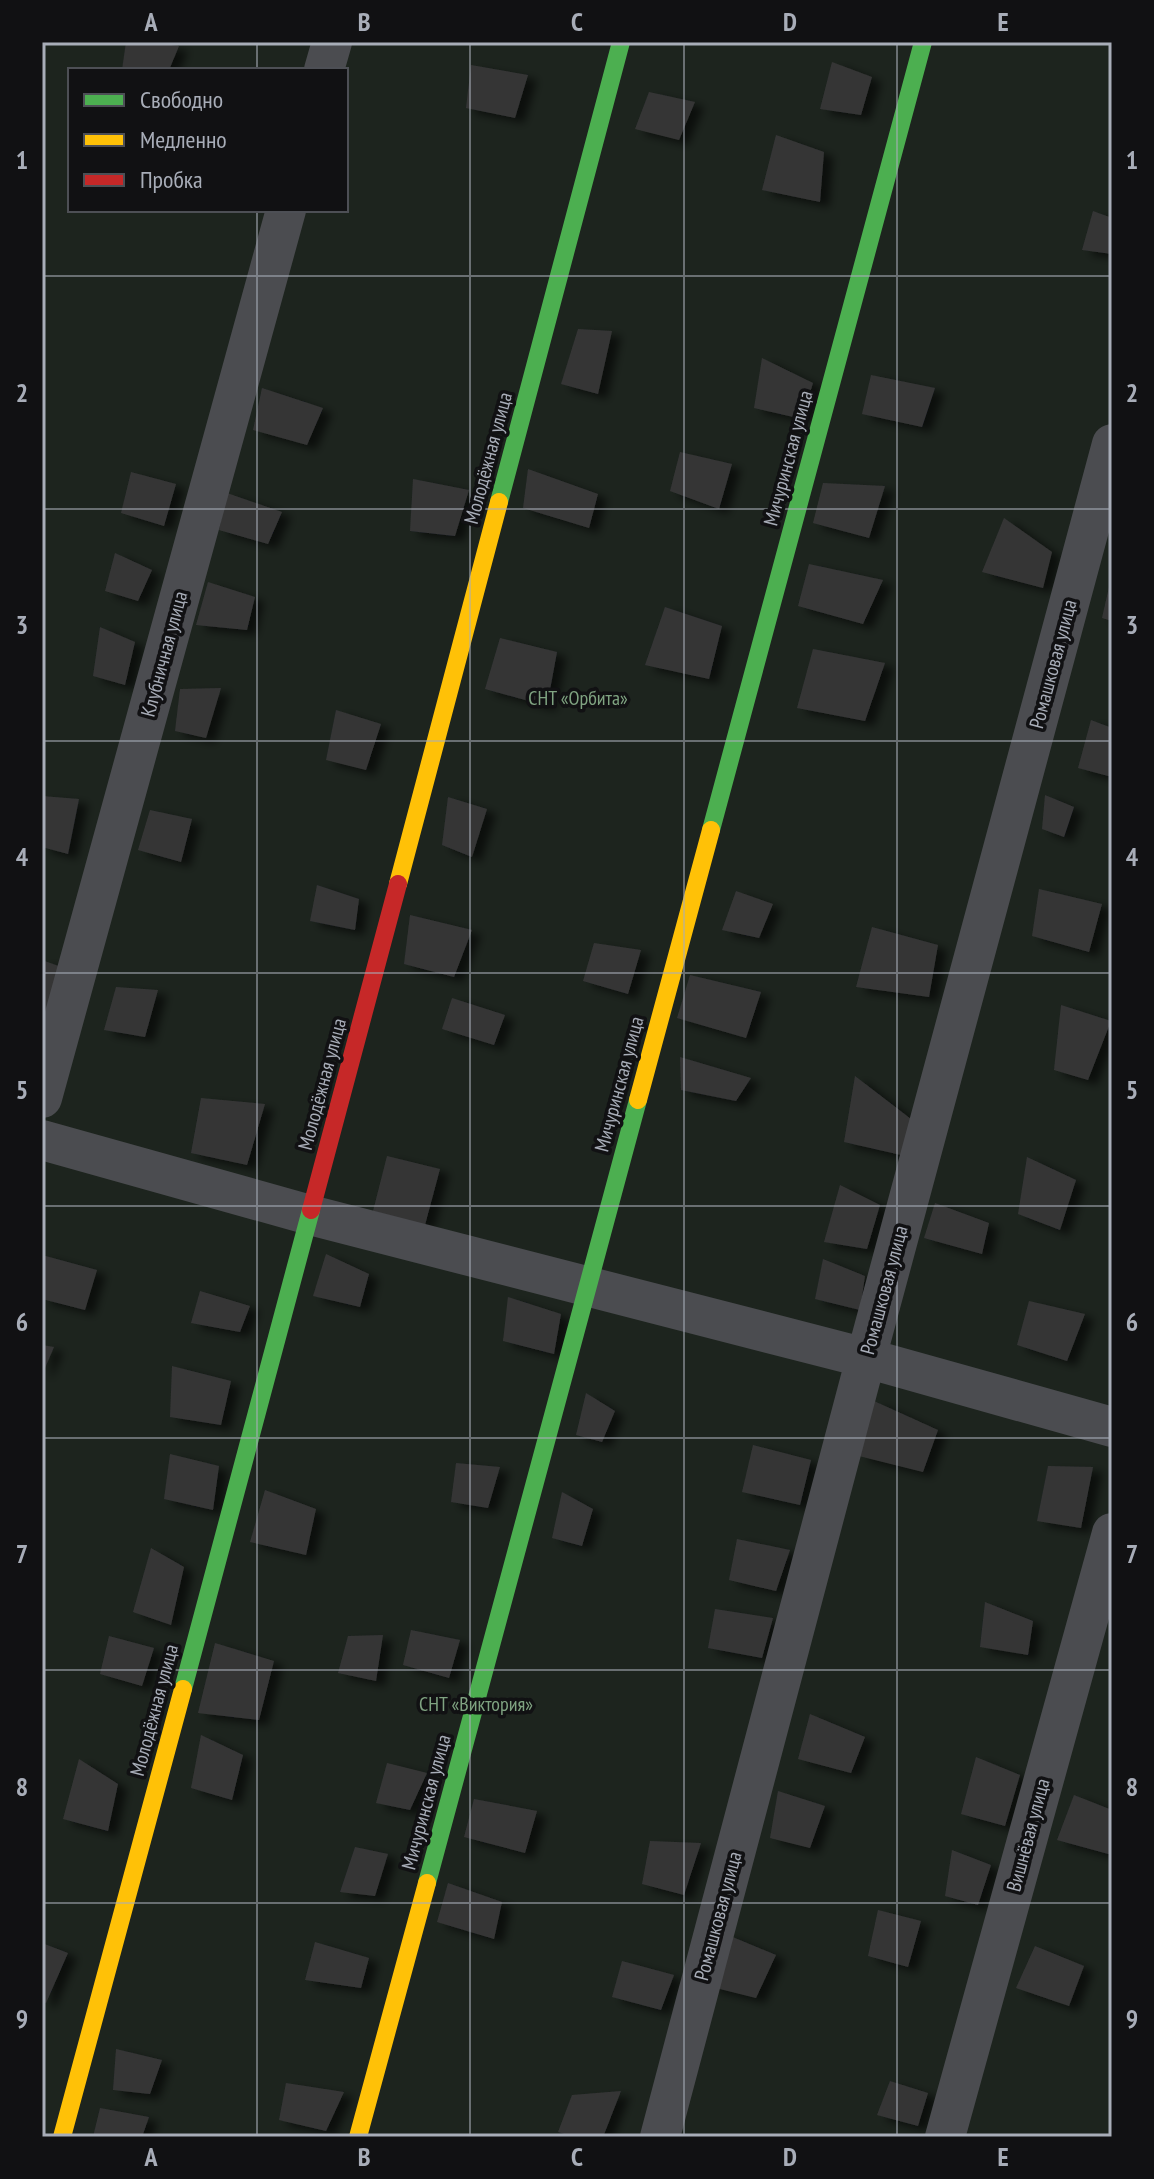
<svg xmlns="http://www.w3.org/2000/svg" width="1154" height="2179" font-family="'PT Sans Narrow',sans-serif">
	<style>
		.green { fill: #1d241e; fill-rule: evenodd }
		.building { fill: #353536; filter: url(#shadow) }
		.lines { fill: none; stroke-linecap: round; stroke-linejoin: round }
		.street { stroke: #4b4c50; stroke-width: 40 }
		.fast { stroke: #4caf50; stroke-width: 18 }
		.slow { stroke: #ffc107; stroke-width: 18 }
		.jam { stroke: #c62828; stroke-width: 18 }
		.grid { fill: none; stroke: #a8adb8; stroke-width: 2; stroke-opacity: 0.55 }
		.labels { text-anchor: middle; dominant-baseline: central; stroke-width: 7; stroke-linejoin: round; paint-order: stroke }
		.street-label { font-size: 20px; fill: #a8adb8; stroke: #111113 }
		.park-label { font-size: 20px; fill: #7fa381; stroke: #111113 }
		.neatline { fill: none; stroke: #a8adb8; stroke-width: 3 }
		.grid-label { font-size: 26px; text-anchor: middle; font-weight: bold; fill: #a8adb8 }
	</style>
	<defs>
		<filter id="shadow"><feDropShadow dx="9" dy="5" stdDeviation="4" flood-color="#0009"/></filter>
	</defs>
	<rect width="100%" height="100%" fill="#171717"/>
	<path class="green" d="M 42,42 L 1112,42 L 1112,2137 L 42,2137 ZM 70,70 L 346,70 L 346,210 L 70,210 Z"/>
	<path class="building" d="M 126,42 L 148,42 L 179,46 L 169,70 L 122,70 Z
		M 832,62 L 872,77 L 861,115 L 820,109 Z
		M 471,65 L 528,75 L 515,118 L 466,108 Z
		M 649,92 L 695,102 L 679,140 L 635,129 Z
		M 776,135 L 824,152 L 820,202 L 762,190 Z
		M 1093,211 L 1112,218 L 1112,254 L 1082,250 Z
		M 578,329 L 612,331 L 598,394 L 561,384 Z
		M 762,358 L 813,383 L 802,419 L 754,408 Z
		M 871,375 L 935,388 L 922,427 L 862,414 Z
		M 262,388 L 323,408 L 307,445 L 253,430 Z
		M 680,452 L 732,464 L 719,509 L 670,491 Z
		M 528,469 L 598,494 L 589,528 L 523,508 Z
		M 131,472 L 176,484 L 164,526 L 121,513 Z
		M 413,479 L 469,490 L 455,536 L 410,531 Z
		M 823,483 L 885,486 L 869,538 L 813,523 Z
		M 227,493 L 282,512 L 268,544 L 219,530 Z
		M 1004,518 L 1052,552 L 1043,588 L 982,572 Z
		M 115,553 L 152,570 L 138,601 L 105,591 Z
		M 809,564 L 883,580 L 863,624 L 798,606 Z
		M 1111,578 L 1112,578 L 1112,621 L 1102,618 Z
		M 208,582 L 255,597 L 247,630 L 196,625 Z
		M 665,607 L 722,626 L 709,679 L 645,665 Z
		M 100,627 L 135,642 L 125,685 L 93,676 Z
		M 500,638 L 557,652 L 547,706 L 485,689 Z
		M 813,649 L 885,663 L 865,721 L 797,708 Z
		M 221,688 L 206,738 L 175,731 L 180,689 Z
		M 336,710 L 381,724 L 366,770 L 326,760 Z
		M 1091,720 L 1112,728 L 1112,777 L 1078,768 Z
		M 1045,795 L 1074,807 L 1064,837 L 1042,829 Z
		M 42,796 L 79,799 L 68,854 L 42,847 Z
		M 448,797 L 487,809 L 472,857 L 442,845 Z
		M 150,810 L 192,819 L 181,862 L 138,850 Z
		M 317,885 L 359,899 L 355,930 L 310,921 Z
		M 1039,889 L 1102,904 L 1089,952 L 1032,936 Z
		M 736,891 L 773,904 L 759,938 L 722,930 Z
		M 410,915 L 472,930 L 454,977 L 404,964 Z
		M 872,927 L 938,945 L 929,997 L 856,987 Z
		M 594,943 L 641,950 L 628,994 L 583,981 Z
		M 42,960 L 64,968 L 57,1014 L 42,1012 Z
		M 690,975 L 761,992 L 746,1038 L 677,1018 Z
		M 116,987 L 158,990 L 145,1037 L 104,1030 Z
		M 452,998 L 505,1015 L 494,1045 L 442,1029 Z
		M 1061,1005 L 1111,1021 L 1088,1080 L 1054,1070 Z
		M 680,1057 L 751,1078 L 736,1101 L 681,1090 Z
		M 855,1076 L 911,1119 L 901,1155 L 844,1142 Z
		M 201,1098 L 265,1104 L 247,1165 L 191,1153 Z
		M 387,1156 L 440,1169 L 425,1225 L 373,1211 Z
		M 1027,1157 L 1076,1180 L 1060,1230 L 1018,1214 Z
		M 840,1185 L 880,1205 L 867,1249 L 824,1242 Z
		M 935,1203 L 989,1223 L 982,1254 L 924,1238 Z
		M 326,1254 L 369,1274 L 360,1307 L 313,1296 Z
		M 42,1255 L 97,1270 L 85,1310 L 42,1299 Z
		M 823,1259 L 865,1276 L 860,1310 L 815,1299 Z
		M 200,1291 L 250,1306 L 240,1332 L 191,1323 Z
		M 508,1297 L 561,1314 L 554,1354 L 503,1341 Z
		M 1029,1301 L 1085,1314 L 1067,1361 L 1017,1345 Z
		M 42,1345 L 54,1347 L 42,1375 Z
		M 172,1366 L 231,1381 L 221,1425 L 170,1417 Z
		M 586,1393 L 615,1411 L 602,1442 L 576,1435 Z
		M 874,1401 L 938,1430 L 923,1472 L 859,1456 Z
		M 753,1445 L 811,1460 L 800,1505 L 742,1492 Z
		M 170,1454 L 219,1466 L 213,1510 L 164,1499 Z
		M 456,1463 L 500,1467 L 488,1508 L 451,1502 Z
		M 1048,1466 L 1093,1467 L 1081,1528 L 1037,1521 Z
		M 265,1490 L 316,1509 L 306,1555 L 250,1542 Z
		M 562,1492 L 593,1509 L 582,1546 L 552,1538 Z
		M 737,1539 L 790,1550 L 776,1591 L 729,1580 Z
		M 151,1548 L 184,1567 L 171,1625 L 133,1612 Z
		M 985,1602 L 1033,1621 L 1028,1655 L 980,1647 Z
		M 715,1609 L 773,1618 L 762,1658 L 708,1648 Z
		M 411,1630 L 460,1640 L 449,1678 L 403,1665 Z
		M 383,1635 L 376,1681 L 338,1673 L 348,1636 Z
		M 109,1636 L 154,1648 L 142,1686 L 100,1674 Z
		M 215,1643 L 274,1661 L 259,1720 L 198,1713 Z
		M 810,1714 L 865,1737 L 851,1773 L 798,1759 Z
		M 201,1735 L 243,1755 L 232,1800 L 191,1788 Z
		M 976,1757 L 1020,1775 L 1005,1826 L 961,1814 Z
		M 79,1759 L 118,1784 L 108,1831 L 63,1819 Z
		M 387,1763 L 427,1773 L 410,1810 L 376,1803 Z
		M 778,1791 L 825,1806 L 810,1848 L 770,1838 Z
		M 1074,1795 L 1112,1810 L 1112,1855 L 1057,1840 Z
		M 474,1799 L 537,1811 L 525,1853 L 464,1837 Z
		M 650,1841 L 701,1843 L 684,1895 L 642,1884 Z
		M 355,1847 L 388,1854 L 375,1896 L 340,1892 Z
		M 952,1850 L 991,1865 L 978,1905 L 945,1896 Z
		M 448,1883 L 502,1902 L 494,1939 L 437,1922 Z
		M 878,1910 L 921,1921 L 908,1967 L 868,1956 Z
		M 723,1933 L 776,1955 L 756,1998 L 708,1986 Z
		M 315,1942 L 369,1958 L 361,1988 L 305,1980 Z
		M 42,1943 L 68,1953 L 46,2003 L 42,2001 Z
		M 1035,1946 L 1084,1966 L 1069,2006 L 1016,1988 Z
		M 622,1961 L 674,1975 L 661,2010 L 612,1997 Z
		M 116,2049 L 162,2060 L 150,2094 L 113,2090 Z
		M 890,2081 L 928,2093 L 918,2126 L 877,2115 Z
		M 286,2083 L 344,2092 L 326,2131 L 279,2120 Z
		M 621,2091 L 603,2137 L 573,2137 L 558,2132 L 572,2095 Z
		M 100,2108 L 149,2117 L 142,2137 L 93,2137 Z"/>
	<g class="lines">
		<path class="street" d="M 324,70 L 332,42
			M 42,1098 L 286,210
			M 42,1140 L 310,1215 L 866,1358 L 1112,1427
			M 660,2137 L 866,1358 L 1112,444
			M 945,2137 L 1112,1533"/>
		<path class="fast" d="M 499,502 L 621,42
			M 711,830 L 923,42
			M 183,1689 L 311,1210
			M 427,1883 L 638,1100"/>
		<path class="slow" d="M 398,884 L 499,502
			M 638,1100 L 711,830
			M 62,2137 L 183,1689
			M 358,2137 L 427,1883"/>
		<path class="jam" d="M 311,1210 L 398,884"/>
	</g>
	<path class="grid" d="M 257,42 L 257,70M 470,42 L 470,2137M 684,42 L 684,2137M 897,42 L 897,2137M 257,210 L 257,2137M 42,276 L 1112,276M 42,509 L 1112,509M 42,741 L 1112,741M 42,973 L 1112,973M 42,1206 L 1112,1206M 42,1438 L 1112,1438M 42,1670 L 1112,1670M 42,1903 L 1112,1903"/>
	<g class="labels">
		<g class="street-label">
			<text transform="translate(488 458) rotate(-75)">Молодёжная улица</text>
			<text transform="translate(788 458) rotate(-75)">Мичуринская улица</text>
			<text transform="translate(164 654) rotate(-75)">Клубничная улица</text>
			<text transform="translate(1053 664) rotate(-75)">Ромашковая улица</text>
			<text transform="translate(322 1084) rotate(-75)">Молодёжная улица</text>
			<text transform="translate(619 1084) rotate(-75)">Мичуринская улица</text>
			<text transform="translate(884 1290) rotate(-75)">Ромашковая улица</text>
			<text transform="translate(154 1710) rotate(-75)">Молодёжная улица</text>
			<text transform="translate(426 1802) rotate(-75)">Мичуринская улица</text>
			<text transform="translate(1028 1835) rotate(-75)">Вишнёвая улица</text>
			<text transform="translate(718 1916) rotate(-75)">Ромашковая улица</text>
		</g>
		<g class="park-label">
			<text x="578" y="698">СНТ «Орбита»</text>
			<text x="476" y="1704">СНТ «Виктория»</text>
		</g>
	</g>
	<rect width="1154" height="2179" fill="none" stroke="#111113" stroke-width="88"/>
	<rect x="68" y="68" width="280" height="144" fill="#111113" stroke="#4d4f55" stroke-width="2"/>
	<rect x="84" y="94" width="40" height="12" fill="#4caf50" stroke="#4d4f55" stroke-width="2"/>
	<text x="140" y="108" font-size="24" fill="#a8adb8">Свободно</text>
	<rect x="84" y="134" width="40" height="12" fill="#ffc107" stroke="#4d4f55" stroke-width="2"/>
	<text x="140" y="148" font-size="24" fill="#a8adb8">Медленно</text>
	<rect x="84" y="174" width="40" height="12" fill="#c62828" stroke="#4d4f55" stroke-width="2"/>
	<text x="140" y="188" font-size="24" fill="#a8adb8">Пробка</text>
	<rect x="44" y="44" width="1066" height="2091" class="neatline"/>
	<g class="grid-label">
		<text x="151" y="31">A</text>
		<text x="364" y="31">B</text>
		<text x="577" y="31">C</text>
		<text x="790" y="31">D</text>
		<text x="1003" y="31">E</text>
		<text x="22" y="169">1</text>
		<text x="1132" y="169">1</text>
		<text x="22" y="402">2</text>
		<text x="1132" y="402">2</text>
		<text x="22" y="634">3</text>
		<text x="1132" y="634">3</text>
		<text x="22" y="866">4</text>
		<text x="1132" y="866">4</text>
		<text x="22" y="1099">5</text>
		<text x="1132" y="1099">5</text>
		<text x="22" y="1331">6</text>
		<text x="1132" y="1331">6</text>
		<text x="22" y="1563">7</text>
		<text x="1132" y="1563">7</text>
		<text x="22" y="1796">8</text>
		<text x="1132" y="1796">8</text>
		<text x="22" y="2028">9</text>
		<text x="1132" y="2028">9</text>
		<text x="151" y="2166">A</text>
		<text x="364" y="2166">B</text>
		<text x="577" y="2166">C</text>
		<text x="790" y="2166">D</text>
		<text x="1003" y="2166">E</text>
	</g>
</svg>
